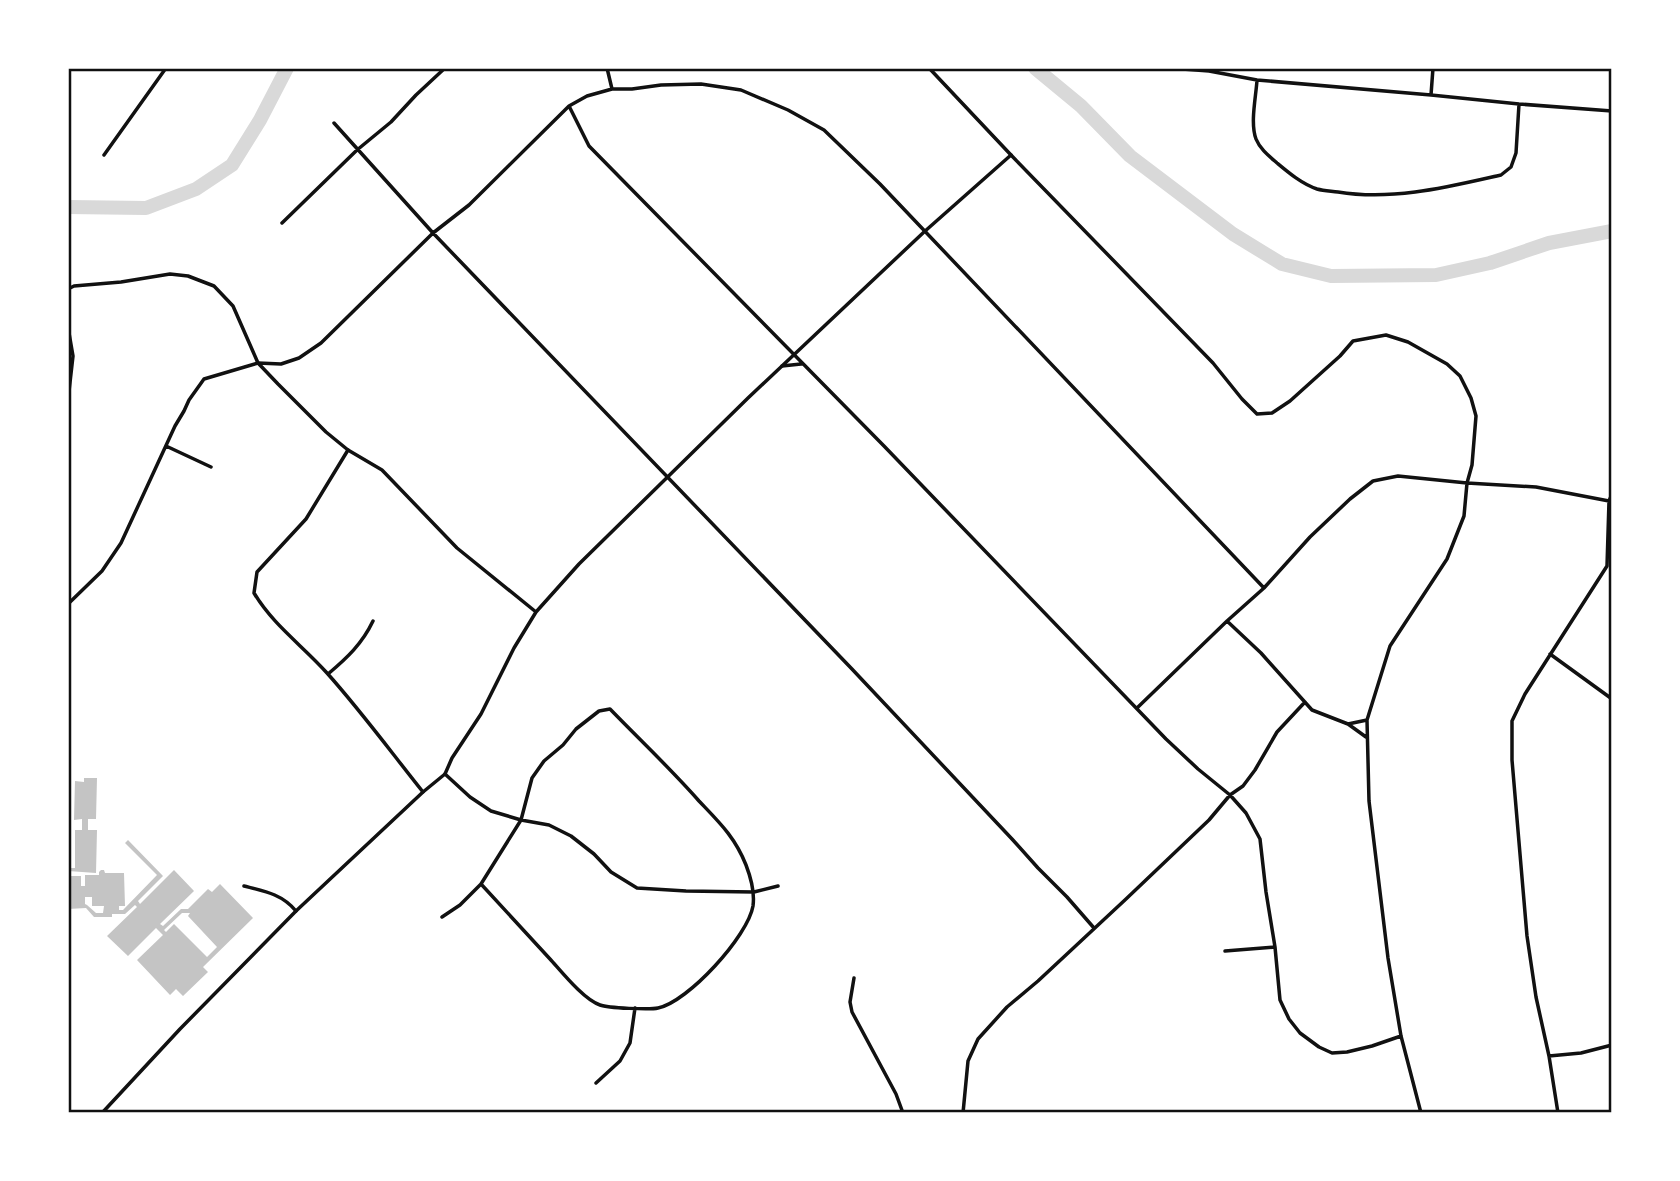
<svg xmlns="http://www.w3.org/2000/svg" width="1680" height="1181" font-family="Georgia,serif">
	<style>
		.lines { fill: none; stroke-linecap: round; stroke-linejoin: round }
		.river { stroke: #d9d9d9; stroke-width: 14 }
		.building { fill: #c4c4c4; fill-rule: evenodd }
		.minor { stroke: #111; stroke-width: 3.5 }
		.tertiary { stroke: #111; stroke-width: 3.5 }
		.neatline { fill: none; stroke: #111; stroke-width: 2.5 }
	</style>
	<rect width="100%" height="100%" fill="#fff"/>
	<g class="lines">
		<path class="river" d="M 1035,68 L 1081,106 L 1130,156 L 1233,234 L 1282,264 L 1331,276 L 1436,275 L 1490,263 L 1549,243 L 1612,231
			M 68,207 L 146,208 L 196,189 L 232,165 L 260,120 L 287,68"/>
	</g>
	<path class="building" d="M 84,778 L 97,778 L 96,819 L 88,819 L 88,830 L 97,830 L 96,873 L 68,871 L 68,868 L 75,868 L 75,830 L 82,830 L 82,819 L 74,820 L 75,781 L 84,782 Z
		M 128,840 L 163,876 L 138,901 L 140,904 L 174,870 L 194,891 L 160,924 L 163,926 L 181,909 L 188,909 L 208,889 L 212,892 L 220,884 L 253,918 L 203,967 L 208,972 L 183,996 L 176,989 L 170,995 L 137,960 L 163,935 L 156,928 L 128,956 L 107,936 L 137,907 L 135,905 L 125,914 L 112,914 L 112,917 L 94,917 L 86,908 L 68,909 L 68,876 L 81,876 L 81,886 L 85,886 L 85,875 L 99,875 L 99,872 L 101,870 L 104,870 L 105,873 L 124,873 L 125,906 L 119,906 L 119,910 L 123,910 L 157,875 L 125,843 ZM 85,897 L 92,897 L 92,906 L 104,906 L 103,913 L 96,913 L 87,905 L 85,904 ZM 182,913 L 190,913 L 188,916 L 217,947 L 207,957 L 174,924 L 166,932 L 164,930 Z"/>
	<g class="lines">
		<path class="minor" d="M 607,68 L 612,89
			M 929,68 L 1011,155 L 1213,363 L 1242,399 L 1257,414 L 1272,413 L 1290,401 L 1340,356 L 1353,341 L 1386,335 L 1408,342 L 1447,364 L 1460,376 L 1471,398 L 1476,416 L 1472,465 L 1467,483 L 1464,516 L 1447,559 L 1390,646 L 1367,720 L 1369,801 L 1388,958 L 1401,1036 L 1421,1113
			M 1169,68 L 1209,71 L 1257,80 L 1431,95 L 1519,104 L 1612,111
			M 1257,80 C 1256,97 1250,123 1256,139 C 1260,149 1269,156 1277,163 C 1289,173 1302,184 1317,189 C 1324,191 1331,191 1338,192 C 1393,201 1448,187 1501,175 L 1511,167 L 1516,153 L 1519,104
			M 1431,95 L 1433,68
			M 569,106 L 589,146 L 884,446 L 1166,739 L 1198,769 L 1230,795 L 1246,813 L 1260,839 L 1266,892 L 1275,947 L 1280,1000 L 1289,1019 L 1300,1033 L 1319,1047 L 1332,1053 L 1347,1052 L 1372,1046 L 1401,1036
			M 334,123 L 433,233 L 851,668 L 1012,839 L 1038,868 L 1067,897 L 1094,928
			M 104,155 L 166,68
			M 282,223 L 357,150 L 391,122 L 416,95 L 445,68
			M 68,327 L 73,356 L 68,400
			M 782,366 L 801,364
			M 166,446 L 211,467
			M 348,450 L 306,519 L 257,572 L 254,593 C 273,625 303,646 327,673 C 361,711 391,752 423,792
			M 68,604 L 102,571 L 121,543 L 175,426 L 184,411 L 189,400 L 204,379 L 258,363 L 281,364 L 299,358 L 321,343 L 433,233 L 469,205 L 569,106 L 587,96 L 612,89 L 632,89 L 661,85 L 701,84 L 741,90 L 788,110 L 824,130 L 880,184 L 1264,588
			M 1227,621 L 1261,653 L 1312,710 L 1348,724 L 1367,720
			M 1550,654 L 1612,699
			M 328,674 C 347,658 362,644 373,621
			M 1137,708 L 1227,621 L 1264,588 L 1310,537 L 1350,499 L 1373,481 L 1398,476 L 1467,483 L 1536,487 L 1609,501
			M 1348,724 L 1366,737
			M 445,774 L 470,797 L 491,811 L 521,820 L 549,825 L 571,836 L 594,854 L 611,872 L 637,888 L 686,891 L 754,892 L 778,886
			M 244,886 C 264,891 282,894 296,911
			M 442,917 L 460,905 L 481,884 L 521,820 L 532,778 L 544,761 L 563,745 L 576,729 L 599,711 L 610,709 C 640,740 671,769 699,801 C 719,822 735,837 746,865 C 751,878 755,891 753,906 C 748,936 688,1002 658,1008 C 650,1010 608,1008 600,1005 C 584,1000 561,971 550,959 C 527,934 504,909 481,884
			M 1225,951 L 1275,947
			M 854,978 L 850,1002 L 852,1012 L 896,1094 L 903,1113
			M 1549,1056 L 1581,1053 L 1612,1045
			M 596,1083 L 620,1061 L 630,1043 L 635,1008
			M 963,1113 L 968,1061 L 978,1039 L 1007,1007 L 1038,981 L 1126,899 L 1209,820 L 1230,795 L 1243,786 L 1255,770 L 1277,732 L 1305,702
			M 1558,1113 L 1549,1056 L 1536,997 L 1527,936 L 1512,760 L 1512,721 L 1525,694 L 1607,566 L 1609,501 L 1612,494"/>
		<path class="tertiary" d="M 68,289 L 74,286 L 121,282 L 170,274 L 188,276 L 214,286 L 233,306 L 258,363 L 278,384 L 326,432 L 348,450 L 382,470 L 457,548 L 536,612
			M 102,1113 L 180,1029 L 296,911 L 423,792 L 445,774 L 452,758 L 481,714 L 514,648 L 536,612 L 579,564 L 748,398 L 924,232 L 1011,155"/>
	</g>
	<rect width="1680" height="1181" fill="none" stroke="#ffffff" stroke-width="140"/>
	<rect x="70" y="70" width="1540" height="1041" class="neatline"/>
</svg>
